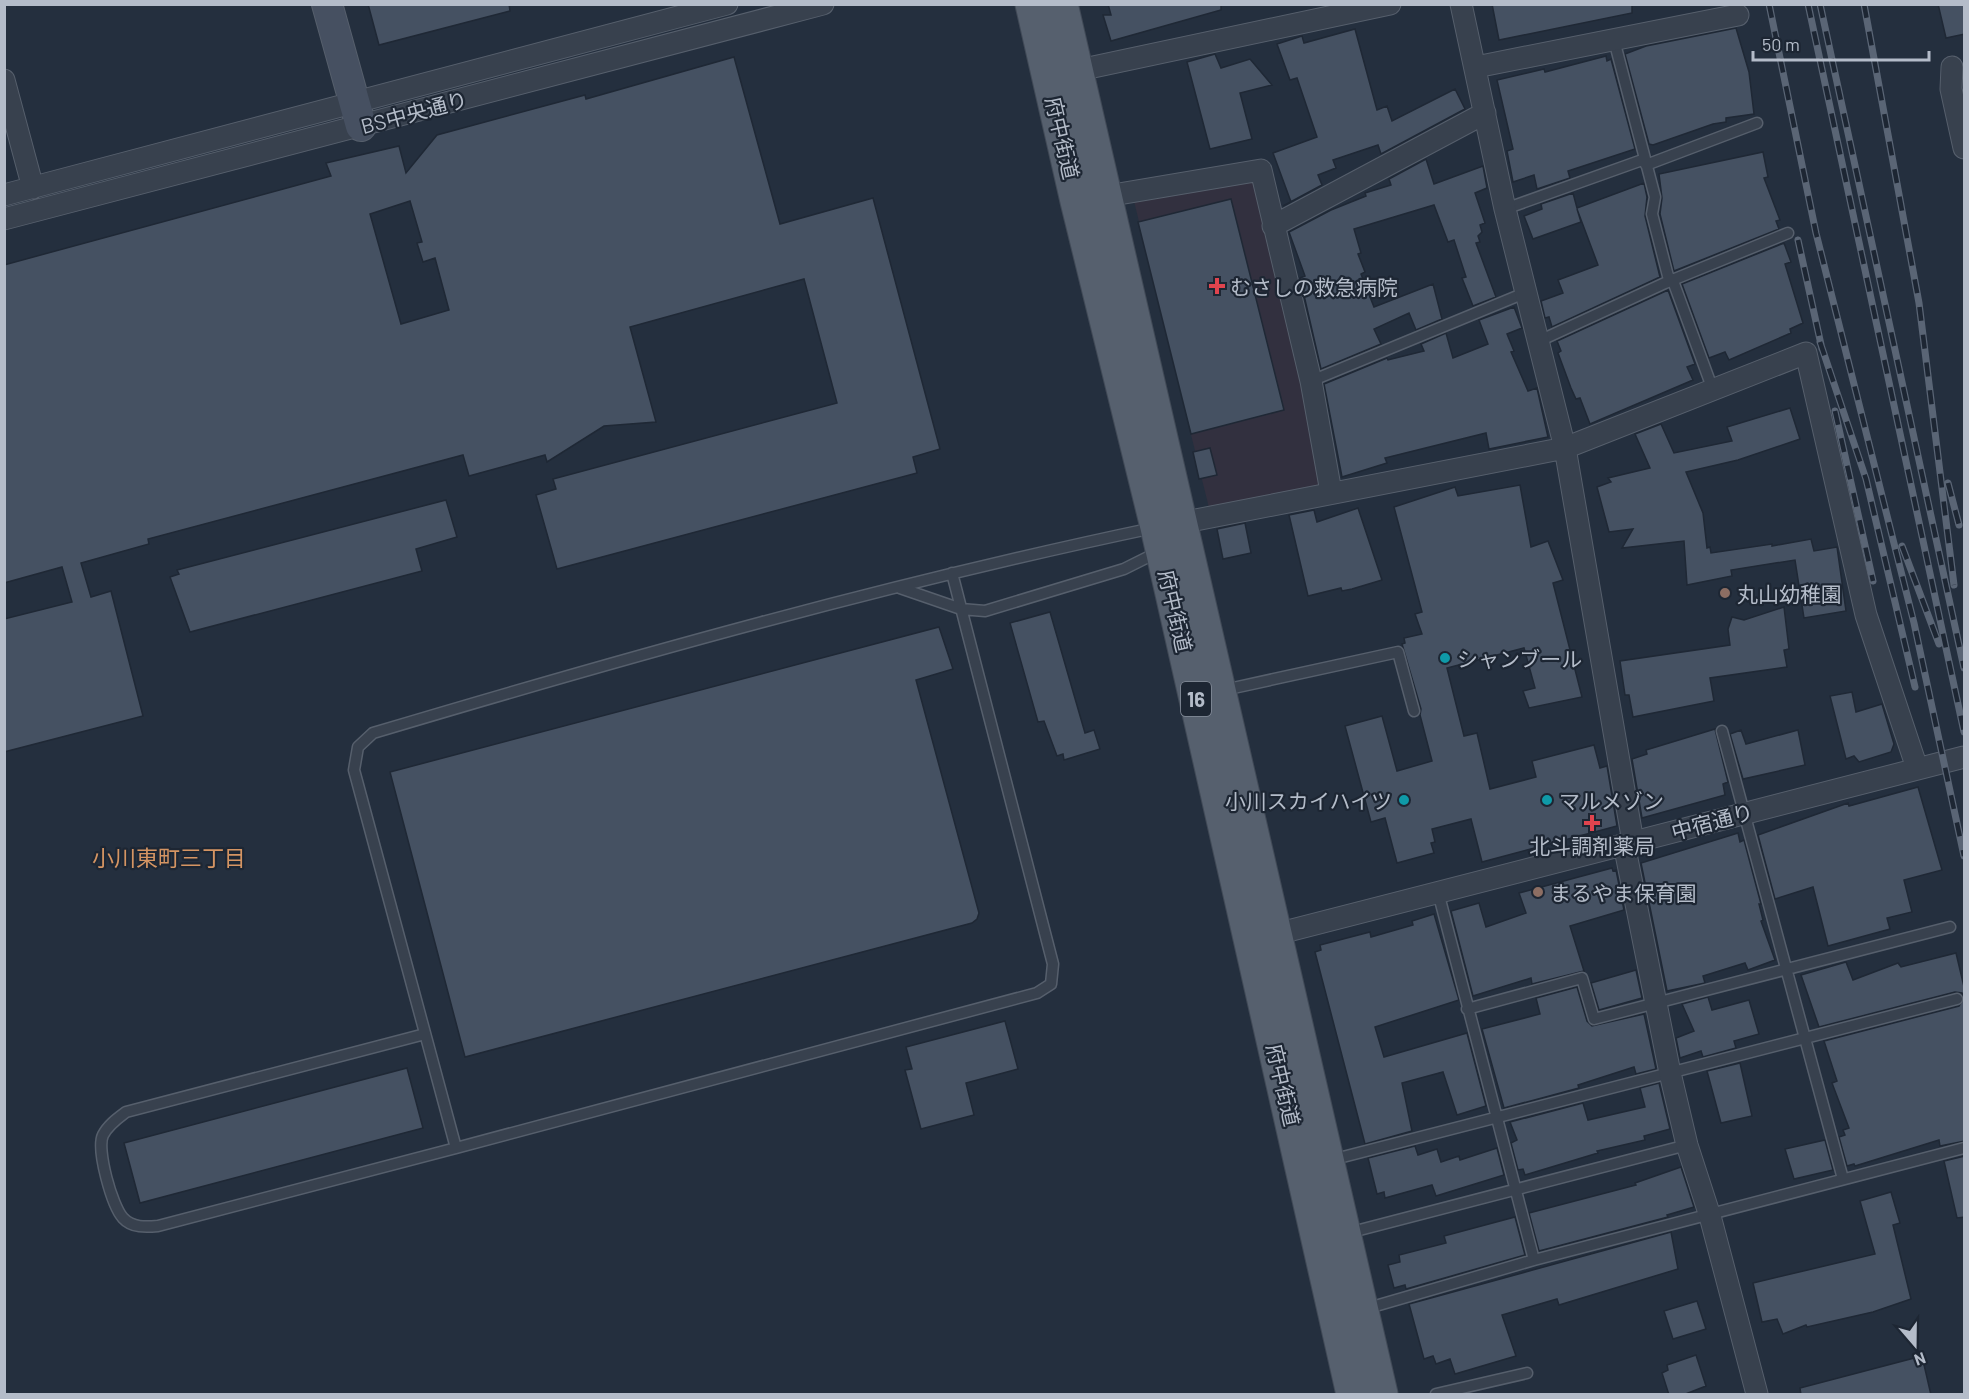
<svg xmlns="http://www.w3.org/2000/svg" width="1969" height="1399" font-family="Barlow,'Noto Sans JP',sans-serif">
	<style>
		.medical { fill: #32303f }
		.building { fill: #455162; stroke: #1f2835; stroke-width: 1.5; fill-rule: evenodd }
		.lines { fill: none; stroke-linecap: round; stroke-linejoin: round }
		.lane-casing { stroke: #565f6c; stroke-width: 13 }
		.street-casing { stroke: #565f6c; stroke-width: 23 }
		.secondary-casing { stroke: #565f6c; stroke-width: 32 }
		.primary-casing { stroke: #414a57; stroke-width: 35 }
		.lane { stroke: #38414e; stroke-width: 10 }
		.street { stroke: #38414e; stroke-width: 21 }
		.secondary { stroke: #465061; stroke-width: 30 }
		.primary { stroke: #56606e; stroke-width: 33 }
		.rail-casing { stroke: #5a6575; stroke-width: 7 }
		.rail { stroke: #1d2633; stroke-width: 4.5; stroke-dasharray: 14; stroke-linecap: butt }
		.health-dot { fill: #e0444e; stroke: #1d2633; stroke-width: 2 }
		.education-dot { fill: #8d6e63; stroke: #1d2633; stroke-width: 2 }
		.culture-dot { fill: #0f9aa8; stroke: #1d2633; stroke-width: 2 }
		.labels { text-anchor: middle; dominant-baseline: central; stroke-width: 4.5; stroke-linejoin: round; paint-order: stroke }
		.shield { fill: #1d2633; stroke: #878f9c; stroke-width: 1.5 }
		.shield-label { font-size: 20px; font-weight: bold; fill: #b4bcc9 }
		.street-label { font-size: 21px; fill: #b4bcc9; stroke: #1d2633 }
		.poi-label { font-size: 21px; fill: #b4bcc9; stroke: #1d2633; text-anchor: start }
		.neighbourhood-label { font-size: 22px; fill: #d59563; stroke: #1d2633 }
	</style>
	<rect width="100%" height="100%" fill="#242f3e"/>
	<path class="medical" d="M 1254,180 L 1301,370 L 1320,486 L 1209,508 L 1134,201 Z"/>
	<path class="building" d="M 368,4 L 509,4 L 510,11 L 379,45 Z
		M 1108,4 L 1221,4 L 1221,10 L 1111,41 L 1103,15 L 1111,15 Z
		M 1492,4 L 1632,4 L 1632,13 L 1499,40 Z
		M 1938,4 L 1965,4 L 1965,34 L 1946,38 Z
		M 1736,28 L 1749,72 L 1754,114 L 1726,118 L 1726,122 L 1713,124 L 1653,145 L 1649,144 L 1625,54 L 1646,46 Z
		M 1355,29 L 1377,110 L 1387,106 L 1392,121 L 1455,89 L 1465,109 L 1381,154 L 1378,145 L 1333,160 L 1336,168 L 1318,175 L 1322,185 L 1283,206 L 1291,202 L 1273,153 L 1317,137 L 1297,78 L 1290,80 L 1277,44 L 1302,36 L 1304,43 Z
		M 1215,54 L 1221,68 L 1250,59 L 1272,85 L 1240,93 L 1252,139 L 1210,149 L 1187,62 Z
		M 1606,56 L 1607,61 L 1611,59 L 1635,149 L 1568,171 L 1570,178 L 1537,189 L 1534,175 L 1513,182 L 1507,151 L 1513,149 L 1497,80 L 1544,69 L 1545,72 Z
		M 734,57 L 780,224 L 873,198 L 940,449 L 913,457 L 917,473 L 557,569 L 536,495 L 556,489 L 553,479 L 837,403 L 804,279 L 630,327 L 656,422 L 604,426 L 547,462 L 545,455 L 469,476 L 463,455 L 148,539 L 149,544 L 81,563 L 91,597 L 111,591 L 143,716 L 4,752 L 4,619 L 72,602 L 62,567 L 4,583 L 4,265 L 331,176 L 326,163 L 399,146 L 406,173 L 437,135 L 585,95 L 586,99 ZM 410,201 L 422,242 L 417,243 L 423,262 L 435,258 L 449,310 L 401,324 L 370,214 Z
		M 1763,152 L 1768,177 L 1764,178 L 1780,220 L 1776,221 L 1779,229 L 1674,271 L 1660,214 L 1662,198 L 1659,174 Z
		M 1426,159 L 1434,184 L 1483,166 L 1487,188 L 1475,193 L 1485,223 L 1480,225 L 1482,232 L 1478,236 L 1480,242 L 1476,243 L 1496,297 L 1473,306 L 1462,278 L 1466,277 L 1454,240 L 1448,242 L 1434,205 L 1354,229 L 1361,253 L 1358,254 L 1365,272 L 1361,274 L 1374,307 L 1433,284 L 1442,319 L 1416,330 L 1409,313 L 1374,329 L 1381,344 L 1321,369 L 1300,278 L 1305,276 L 1289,232 L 1331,210 L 1366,196 L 1365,193 L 1391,185 L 1389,179 Z
		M 1644,183 L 1647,197 L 1645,216 L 1660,277 L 1552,327 L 1549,317 L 1545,318 L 1541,301 L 1563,293 L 1558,280 L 1598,265 L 1577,209 L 1581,222 L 1533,239 L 1524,216 L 1542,209 L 1541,204 L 1573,193 L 1577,208 Z
		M 1231,199 L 1284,410 L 1191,434 L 1138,222 Z
		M 1784,243 L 1791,262 L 1785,264 L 1803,323 L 1790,329 L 1791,333 L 1729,360 L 1725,352 L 1709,358 L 1682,284 Z
		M 1668,290 L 1695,364 L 1687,367 L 1693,380 L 1590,424 L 1580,398 L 1576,399 L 1571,388 L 1558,353 L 1561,351 L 1557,341 Z
		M 1514,307 L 1522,328 L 1507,334 L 1514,351 L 1511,352 L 1528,391 L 1537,388 L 1548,437 L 1489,449 L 1486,433 L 1385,458 L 1387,463 L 1342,477 L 1324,384 L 1387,358 L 1388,360 L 1424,351 L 1421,344 L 1446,333 L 1453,358 L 1488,344 L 1479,320 Z
		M 1790,408 L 1800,439 L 1738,460 L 1686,472 L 1703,513 L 1707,548 L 1710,547 L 1711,553 L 1772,544 L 1772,546 L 1811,539 L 1814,551 L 1837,547 L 1846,611 L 1804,618 L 1795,560 L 1731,570 L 1732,576 L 1687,585 L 1684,541 L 1622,548 L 1633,529 L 1609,532 L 1597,487 L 1611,482 L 1608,478 L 1650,468 L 1635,434 L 1661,424 L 1674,453 L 1732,441 L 1727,427 Z
		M 1210,448 L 1217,475 L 1199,479 L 1193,452 Z
		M 1520,485 L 1531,547 L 1548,541 L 1563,580 L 1553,583 L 1582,697 L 1529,708 L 1523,691 L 1535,688 L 1524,648 L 1447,668 L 1464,736 L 1477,733 L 1490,789 L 1536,777 L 1532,761 L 1594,745 L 1600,768 L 1607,766 L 1617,826 L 1482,862 L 1471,819 L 1432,829 L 1435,842 L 1431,843 L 1434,853 L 1397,863 L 1385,818 L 1371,822 L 1345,726 L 1382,716 L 1397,771 L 1432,761 L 1420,715 L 1421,709 L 1402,644 L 1405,643 L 1404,638 L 1422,634 L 1415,614 L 1422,612 L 1394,507 L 1455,487 L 1458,496 Z
		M 446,500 L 457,537 L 416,549 L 422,571 L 190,632 L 170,577 L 179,574 L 177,570 Z
		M 1358,508 L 1382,580 L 1352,589 L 1342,591 L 1341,588 L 1308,596 L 1289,515 L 1314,510 L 1317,522 Z
		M 1245,523 L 1251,553 L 1223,559 L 1217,529 Z
		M 1784,607 L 1789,649 L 1784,650 L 1787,667 L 1710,678 L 1714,701 L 1633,717 L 1629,695 L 1625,695 L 1620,661 L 1730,645 L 1728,629 L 1732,617 L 1744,620 Z
		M 1050,612 L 1085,733 L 1094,730 L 1100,749 L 1064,760 L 1063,754 L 1057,756 L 1044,721 L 1038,722 L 1010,623 Z
		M 939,627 L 953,669 L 916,680 L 979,913 L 977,919 L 972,923 L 465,1057 L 390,772 Z
		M 1852,692 L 1856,712 L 1882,704 L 1894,744 L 1891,752 L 1859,762 L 1854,756 L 1846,759 L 1830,696 Z
		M 1715,729 L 1728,782 L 1723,784 L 1725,795 L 1642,818 L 1632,759 L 1647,754 L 1646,750 Z
		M 1741,730 L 1746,744 L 1798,730 L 1805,765 L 1743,779 L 1730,734 Z
		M 1918,787 L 1942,870 L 1904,880 L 1912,912 L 1887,918 L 1890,929 L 1828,946 L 1813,887 L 1775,899 L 1758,835 L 1848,803 L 1849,806 Z
		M 1738,833 L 1740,842 L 1744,840 L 1761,904 L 1759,904 L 1763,920 L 1761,921 L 1775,960 L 1748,970 L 1745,963 L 1703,976 L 1705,983 L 1667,991 L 1641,863 Z
		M 1612,868 L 1613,871 L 1616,870 L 1624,910 L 1570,926 L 1584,971 L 1532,984 L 1531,978 L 1473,996 L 1451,911 L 1479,903 L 1486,927 L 1526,913 L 1519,893 Z
		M 1434,914 L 1459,1000 L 1375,1027 L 1384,1057 L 1467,1033 L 1486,1106 L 1457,1115 L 1443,1072 L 1402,1083 L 1412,1131 L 1365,1144 L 1315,952 L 1321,950 L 1320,945 L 1370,932 L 1371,937 L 1413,925 L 1412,921 Z
		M 1956,953 L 1965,991 L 1965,1141 L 1940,1146 L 1939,1140 L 1855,1166 L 1854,1164 L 1847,1166 L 1839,1137 L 1845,1135 L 1843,1130 L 1849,1128 L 1832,1083 L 1837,1081 L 1824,1041 L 1959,1006 L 1964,998 L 1962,993 L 1955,992 L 1819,1027 L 1801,975 L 1846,962 L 1853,980 L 1898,963 L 1901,967 Z
		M 1636,970 L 1642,998 L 1599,1010 L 1591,983 Z
		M 1577,987 L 1587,1021 L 1592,1026 L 1644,1014 L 1656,1069 L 1636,1074 L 1634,1067 L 1578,1085 L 1579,1088 L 1504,1108 L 1482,1029 L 1540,1014 L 1536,998 Z
		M 1708,997 L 1712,1010 L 1749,1000 L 1759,1034 L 1734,1041 L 1736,1048 L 1703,1057 L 1701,1051 L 1680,1058 L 1676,1038 L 1694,1031 L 1682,1004 Z
		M 1005,1021 L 1018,1069 L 966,1083 L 974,1115 L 921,1129 L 905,1070 L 912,1069 L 906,1047 Z
		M 1740,1063 L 1752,1116 L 1721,1123 L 1707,1071 Z
		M 407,1068 L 423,1128 L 140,1203 L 124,1143 Z
		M 1659,1083 L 1670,1129 L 1644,1136 L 1645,1140 L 1597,1151 L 1598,1153 L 1525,1175 L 1523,1169 L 1518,1170 L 1511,1143 L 1517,1140 L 1510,1122 L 1583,1103 L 1588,1120 L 1645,1107 L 1640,1088 Z
		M 1825,1140 L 1833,1170 L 1794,1179 L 1785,1149 Z
		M 1415,1146 L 1418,1155 L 1437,1149 L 1441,1162 L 1459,1156 L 1460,1160 L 1497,1148 L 1504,1175 L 1436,1196 L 1432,1185 L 1385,1198 L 1384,1192 L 1377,1194 L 1368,1158 Z
		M 1965,1156 L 1965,1217 L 1957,1218 L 1944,1161 Z
		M 1681,1167 L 1694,1207 L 1667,1215 L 1668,1217 L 1539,1251 L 1529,1213 L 1636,1185 L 1635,1183 Z
		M 1891,1192 L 1900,1223 L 1893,1225 L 1911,1299 L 1873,1312 L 1807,1327 L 1806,1325 L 1783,1334 L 1777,1319 L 1762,1322 L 1753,1283 L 1875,1254 L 1860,1201 Z
		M 1515,1217 L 1525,1255 L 1406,1289 L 1405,1285 L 1394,1288 L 1388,1265 L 1400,1262 L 1399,1255 L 1446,1243 L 1444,1236 Z
		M 1671,1232 L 1678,1269 L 1559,1305 L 1557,1299 L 1502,1315 L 1516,1356 L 1455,1374 L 1450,1359 L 1436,1364 L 1433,1356 L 1424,1359 L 1409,1304 Z
		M 1697,1301 L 1706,1329 L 1673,1339 L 1664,1311 Z
		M 1696,1355 L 1706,1386 L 1683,1395 L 1669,1395 L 1662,1373 L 1668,1370 L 1667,1365 Z
		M 1922,1356 L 1931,1395 L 1801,1395 L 1800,1388 Z"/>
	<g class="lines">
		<g class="lane-casing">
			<path id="lane" d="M 1614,40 L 1655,197 L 1652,214 L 1668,276 L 1673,281 L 1713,390
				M 1646,165 L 1757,123
				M 1505,209 L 1645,159
				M 1539,341 L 1665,283 L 1788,233
				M 1311,381 L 1527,292
				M 952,573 L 1053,964 L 1051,984 L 1037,993 L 456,1148 L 354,770 L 358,747 L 373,733 C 631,656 891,583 1153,528
				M 900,588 L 961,609 L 985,611 L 1124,569 L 1158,552
				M 1224,690 L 1398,652 L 1414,711
				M 1722,731 L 1843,1179
				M 1438,892 L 1534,1260
				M 1467,1009 L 1582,978 L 1594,1019 L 1950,927
				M 425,1034 L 126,1112 C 118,1118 108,1125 103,1135 C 96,1149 112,1206 123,1218 C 132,1228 146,1227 158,1226 L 456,1148
				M 1331,1160 L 1957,999
				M 1348,1233 L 1687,1145
				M 1365,1309 L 1534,1260 L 1964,1148
				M 1436,1394 L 1527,1373"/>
		</g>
		<g class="street-casing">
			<path id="street" d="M 1461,4 L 1505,209 L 1565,448 L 1633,842
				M 1476,67 L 1738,15
				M 1952,67 L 1951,89 L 1964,148
				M 1065,73 L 1390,4
				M 4,80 L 33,188
				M 4,195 L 727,4
				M 1095,198 L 1261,170 L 1311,381 L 1331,492
				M 4,219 L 823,4
				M 1273,226 L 1485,113
				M 1170,525 L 1565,448 L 1806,353 L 1866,615 L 1917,768
				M 1624,844 L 1670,1073 L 1687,1145 L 1710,1216 L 1757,1394
				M 1265,937 L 1964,757"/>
		</g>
		<g class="secondary-casing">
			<path id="secondary" d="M 327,4 L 361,126"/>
		</g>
		<g class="primary-casing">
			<path id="primary" d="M 1032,4 L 1077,201 L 1157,527 L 1353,1394
				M 1061,4 L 1381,1394"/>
		</g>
		<use href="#lane" class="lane"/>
		<use href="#street" class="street"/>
		<use href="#secondary" class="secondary"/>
		<use href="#primary" class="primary"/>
		<g class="rail-casing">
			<path id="rail" d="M 1769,4 L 1816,233 L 1914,623 L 1964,856
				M 1808,4 L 1964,732
				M 1820,4 L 1964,668
				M 1864,4 L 1919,303 L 1954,585
				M 1798,240 L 1822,349
				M 1820,342 L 1866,479 L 1915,687
				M 1835,411 L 1873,581
				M 1948,483 L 1959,525
				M 1902,546 L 1939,644"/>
		</g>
		<use href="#rail" class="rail"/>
	</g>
	<g class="health-dot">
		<path d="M1214 277h6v6h6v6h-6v6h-6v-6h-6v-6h6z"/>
		<path d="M1589 814h6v6h6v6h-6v6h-6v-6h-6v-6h6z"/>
	</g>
	<g class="education-dot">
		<circle cx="1725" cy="593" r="6"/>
		<circle cx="1538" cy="892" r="6"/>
	</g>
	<g class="culture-dot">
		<circle cx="1445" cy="658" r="6"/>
		<circle cx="1404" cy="800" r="6"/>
		<circle cx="1547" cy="800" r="6"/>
	</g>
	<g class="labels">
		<rect class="shield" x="1181" y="682" width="30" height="34" rx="4.5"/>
		<g class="shield-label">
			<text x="1196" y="699">16</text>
		</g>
		<g class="street-label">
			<text transform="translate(414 112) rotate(-15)">BS中央通り</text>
			<text transform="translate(1063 138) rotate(77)">府中街道</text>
			<text transform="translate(1176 611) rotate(77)">府中街道</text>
			<text transform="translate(1712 821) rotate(-15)">中宿通り</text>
			<text transform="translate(1284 1085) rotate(77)">府中街道</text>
		</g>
		<g class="poi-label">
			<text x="1230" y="286">むさしの救急病院</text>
			<text x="1737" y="593">丸山幼稚園</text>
			<text x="1457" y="658">シャンブール</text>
			<text x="1392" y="800" text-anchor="end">小川スカイハイツ</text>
			<text x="1559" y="800">マルメゾン</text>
			<text x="1592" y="845" text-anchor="middle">北斗調剤薬局</text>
			<text x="1550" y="892">まるやま保育園</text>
		</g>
		<g class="neighbourhood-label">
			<text x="169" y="857">小川東町三丁目</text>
		</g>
	</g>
	<rect width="1969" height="1399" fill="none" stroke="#b4bcc9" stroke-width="12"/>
	<g transform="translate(1915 1345) rotate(160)" stroke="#1d2633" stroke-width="4.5" paint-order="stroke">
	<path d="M0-4.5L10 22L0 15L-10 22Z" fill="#b4bcc9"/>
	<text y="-9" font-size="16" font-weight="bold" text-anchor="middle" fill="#b4bcc9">N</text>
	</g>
	<path d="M1753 51v9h176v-9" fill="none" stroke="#b4bcc9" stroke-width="3"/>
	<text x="1762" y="51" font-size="18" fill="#b4bcc9" stroke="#1d2633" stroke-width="4.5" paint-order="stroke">50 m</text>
</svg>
